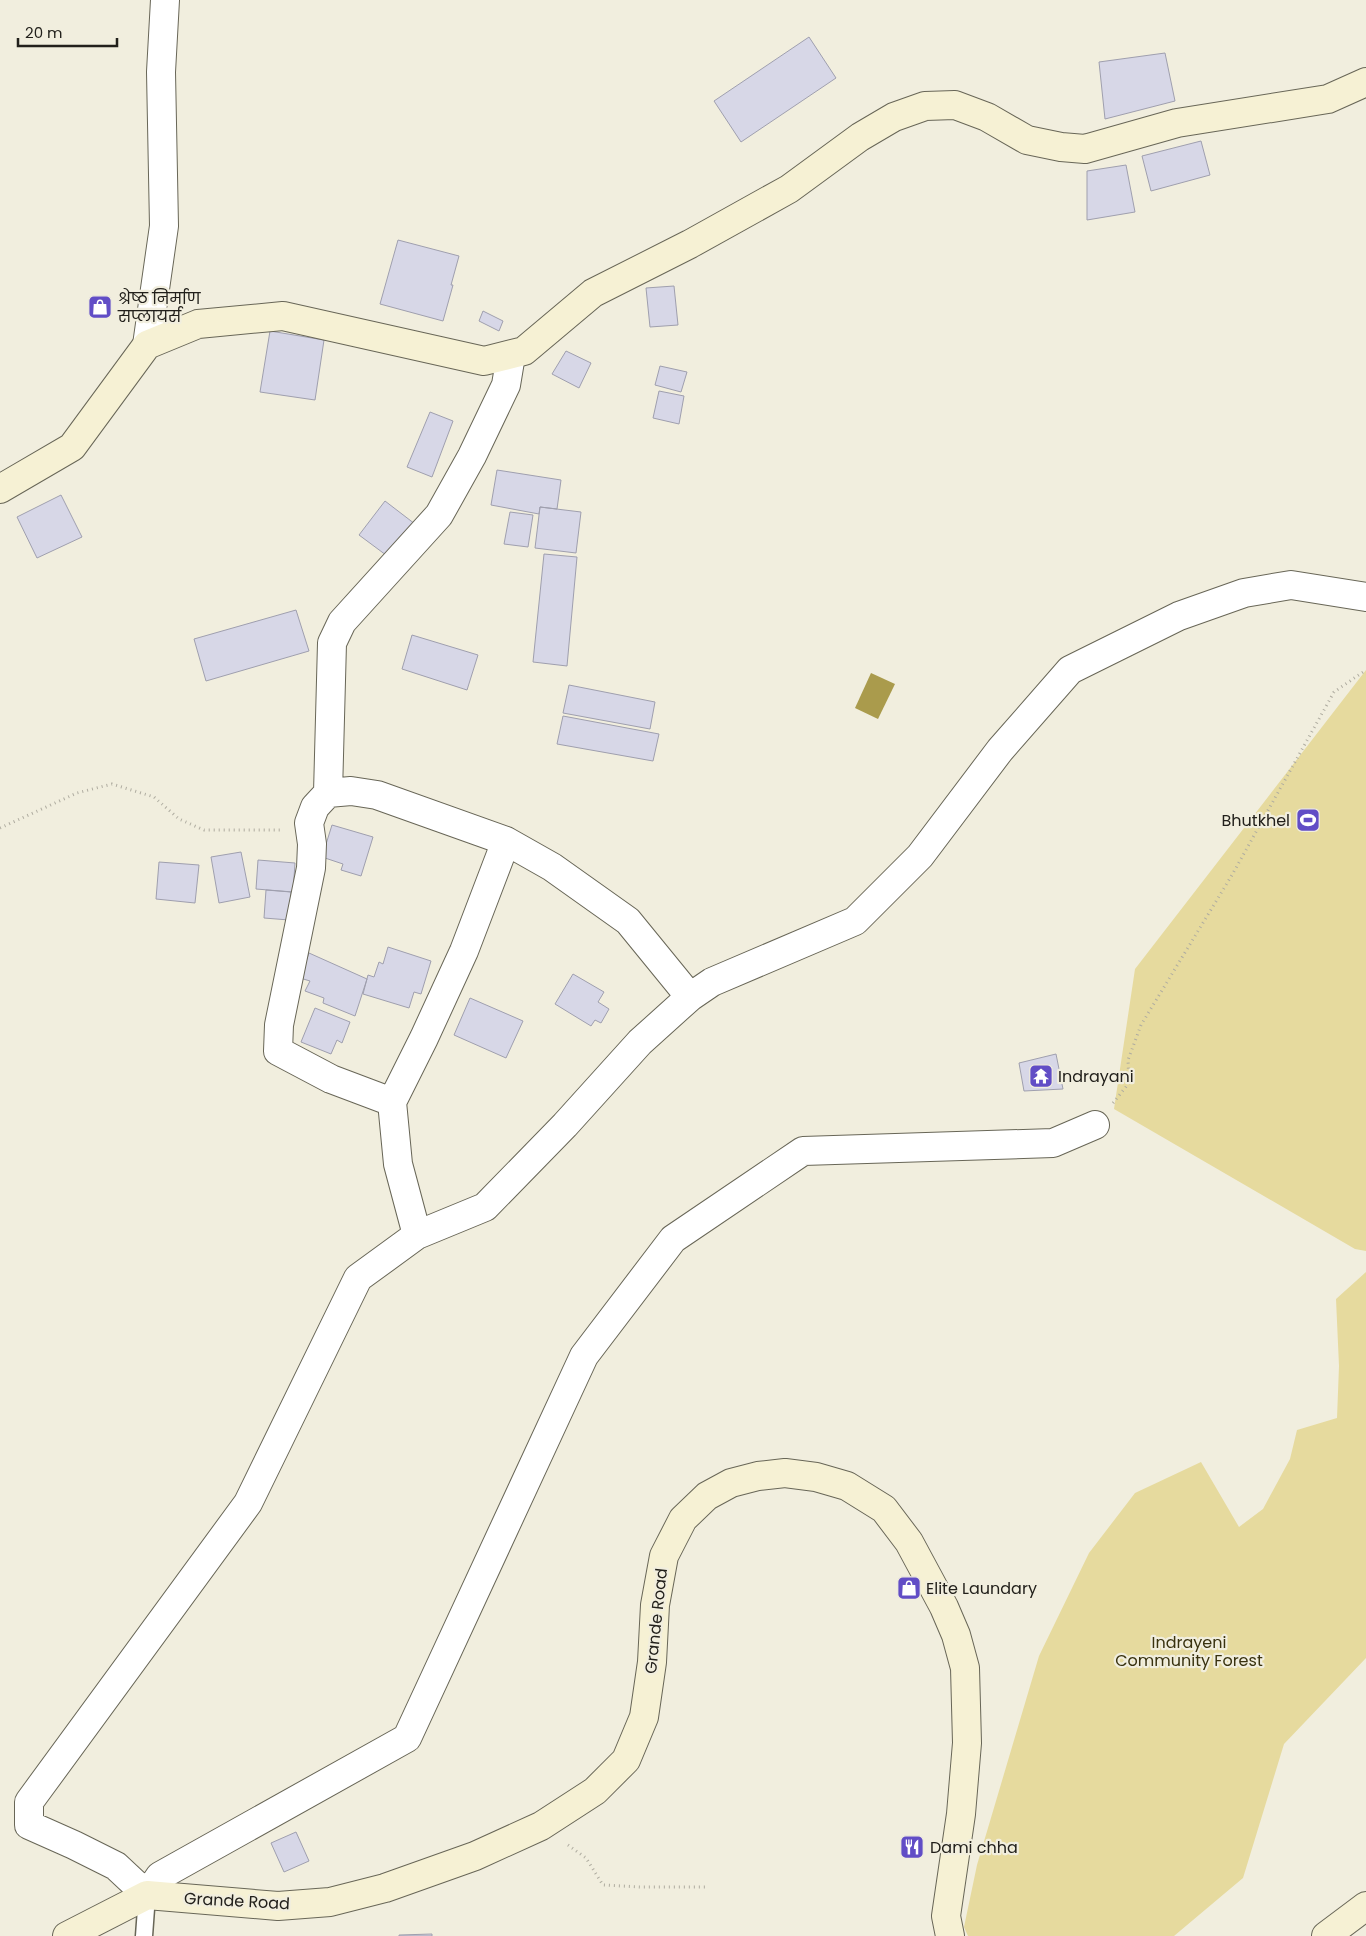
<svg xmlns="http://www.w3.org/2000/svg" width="1366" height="1936" font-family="Poppins,'Noto Sans Devanagari',sans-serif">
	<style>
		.green { fill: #e6da9e }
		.water { fill: #aa9b4c }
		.building { fill: #d7d7e7; stroke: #9f9fae }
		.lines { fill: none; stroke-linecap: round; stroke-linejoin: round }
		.lane-casing { stroke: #686657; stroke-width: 19 }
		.street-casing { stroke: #686657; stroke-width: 30 }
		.secondary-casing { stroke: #686657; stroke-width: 30 }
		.path { stroke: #afaca0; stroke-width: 3; stroke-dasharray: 1 4; stroke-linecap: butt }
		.lane { stroke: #fff; stroke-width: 16 }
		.street { stroke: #fff; stroke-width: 28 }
		.secondary { stroke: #f6f1d4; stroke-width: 28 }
		.labels { text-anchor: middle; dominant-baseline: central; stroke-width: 4.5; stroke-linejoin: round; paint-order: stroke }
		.poi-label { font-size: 16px; fill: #22201b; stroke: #f1eede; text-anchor: start }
		.street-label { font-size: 16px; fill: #22201b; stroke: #f1eede }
		.park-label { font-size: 16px; fill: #39320f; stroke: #f1eede }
	</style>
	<rect width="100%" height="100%" fill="#f1eede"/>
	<path class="green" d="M 1366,670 L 1366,1251 L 1355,1249 L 1114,1109 L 1135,969 Z
		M 1366,1272 L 1366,1658 L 1284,1744 L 1243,1878 L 1174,1936 L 968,1936 L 964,1927 L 977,1865 L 1039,1656 L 1089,1553 L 1135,1493 L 1201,1462 L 1239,1527 L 1263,1509 L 1290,1459 L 1297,1430 L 1337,1418 L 1339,1366 L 1336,1299 Z"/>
	<path class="water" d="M 871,673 L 895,684 L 878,719 L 855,708 Z"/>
	<path class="building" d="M 809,37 L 836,78 L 741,142 L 714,101 Z
		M 1165,53 L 1175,101 L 1105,119 L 1099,62 Z
		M 1201,141 L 1210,175 L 1151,191 L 1142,156 Z
		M 1126,165 L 1135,212 L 1087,220 L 1087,171 Z
		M 398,240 L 459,256 L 451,285 L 453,285 L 443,321 L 380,304 Z
		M 674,286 L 678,325 L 650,327 L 646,288 Z
		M 483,311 L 503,321 L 499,331 L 479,321 Z
		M 270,331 L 324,340 L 315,400 L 260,392 Z
		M 566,351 L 591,363 L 579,388 L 552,374 Z
		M 660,366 L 687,372 L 681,392 L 655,385 Z
		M 659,391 L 684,396 L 679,424 L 653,418 Z
		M 430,412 L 453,421 L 432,477 L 407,467 Z
		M 497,470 L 561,480 L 557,509 L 540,507 L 539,514 L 491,505 Z
		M 61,495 L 82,537 L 37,558 L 17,517 Z
		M 385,501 L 415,524 L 390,558 L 359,535 Z
		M 540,507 L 581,512 L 576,553 L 535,548 Z
		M 510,512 L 533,515 L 528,547 L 504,544 Z
		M 544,554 L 577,557 L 567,666 L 533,662 Z
		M 296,610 L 309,651 L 206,681 L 194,639 Z
		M 412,635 L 478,655 L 467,690 L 402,669 Z
		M 569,685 L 655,702 L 650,729 L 563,713 Z
		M 563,716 L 659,734 L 653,761 L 557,744 Z
		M 332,825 L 373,837 L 361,876 L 341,870 L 343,864 L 322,857 Z
		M 241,852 L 250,897 L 219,903 L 211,857 Z
		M 258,860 L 295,863 L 293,892 L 256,889 Z
		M 159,862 L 199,865 L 195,903 L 156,899 Z
		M 266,890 L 291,892 L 289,920 L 264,918 Z
		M 388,947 L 431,961 L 421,994 L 414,992 L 409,1008 L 363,994 L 368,975 L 374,977 L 379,962 L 383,964 Z
		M 309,953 L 367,979 L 355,1016 L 323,1003 L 324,998 L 305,991 L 310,981 L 300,978 Z
		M 573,974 L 604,992 L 598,1002 L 609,1009 L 601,1023 L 595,1020 L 591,1026 L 555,1004 Z
		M 470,998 L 523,1021 L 506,1058 L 454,1035 Z
		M 315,1008 L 350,1022 L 342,1043 L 337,1040 L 331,1054 L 301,1042 Z
		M 1056,1054 L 1063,1089 L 1024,1091 L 1019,1063 Z
		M 296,1832 L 309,1861 L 284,1872 L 271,1843 Z
		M 432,1934 L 432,1936 L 399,1936 L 399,1935 Z"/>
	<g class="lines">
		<g class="lane-casing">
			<path id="lane" d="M 144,1936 L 147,1895"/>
		</g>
		<g class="street-casing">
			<path id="street" d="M 147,345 L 164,226 L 161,72 L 165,0
				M 328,793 L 332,643 L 342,622 L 439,515 L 472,456 L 506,385 L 511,355
				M 392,1102 L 331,1079 L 278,1051 L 279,1025 L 311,868 L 312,844 L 309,823 L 315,807 L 328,793 L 351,791 L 377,795 L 506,841 L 552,867 L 628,921 L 690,997
				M 1095,1125 L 1053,1143 L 803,1151 L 673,1239 L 584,1356 L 407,1738 L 160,1876 L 147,1895 L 116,1866 L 74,1845 L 29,1825 L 29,1802 L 248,1503 L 358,1278 L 417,1235 L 485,1207 L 565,1125 L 640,1042 L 690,997 L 712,982 L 855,921 L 920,856 L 1000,750 L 1070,670 L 1179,616 L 1244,593 L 1291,585 L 1366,597
				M 417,1235 L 398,1164 L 392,1102 L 424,1038 L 464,951 L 506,841"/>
		</g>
		<g class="secondary-casing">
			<path id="secondary" d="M 0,489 L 72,447 L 147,345 L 198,324 L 283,316 L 484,361 L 524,351 L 593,293 L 690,244 L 789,189 L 860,137 L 894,117 L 925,106 L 955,105 L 987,117 L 1027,140 L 1061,147 L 1085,149 L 1177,123 L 1328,99 L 1366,82
				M 67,1936 L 147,1895 L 278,1906 L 330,1902 L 385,1888 L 475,1856 L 541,1826 L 595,1791 L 626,1760 L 644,1717 L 652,1662 L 655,1605 L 664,1556 L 683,1519 L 707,1496 L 731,1483 L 758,1476 L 785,1473 L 816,1477 L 847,1486 L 884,1509 L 909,1542 L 944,1607 L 956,1635 L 965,1668 L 967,1743 L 961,1814 L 946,1916 L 950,1936
				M 1326,1936 L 1366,1906"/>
		</g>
		<path class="path" d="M 0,828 L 77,793 L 112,784 L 154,797 L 179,819 L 204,830 L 280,830
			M 1113,1103 L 1129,1083 L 1128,1060 L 1141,1025 L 1232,875 L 1334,692 L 1366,670
			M 568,1845 L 586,1858 L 603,1885 L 641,1887 L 707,1887"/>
		<use href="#lane" class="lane"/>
		<use href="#street" class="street"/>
		<use href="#secondary" class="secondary"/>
	</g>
	<defs>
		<g id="shop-square" transform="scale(1.25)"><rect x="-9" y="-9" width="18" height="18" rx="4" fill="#614dc6" stroke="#f1eede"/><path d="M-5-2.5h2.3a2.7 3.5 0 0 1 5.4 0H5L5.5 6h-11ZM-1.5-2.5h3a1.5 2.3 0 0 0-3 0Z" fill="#fff"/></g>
		<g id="stadium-square" transform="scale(1.25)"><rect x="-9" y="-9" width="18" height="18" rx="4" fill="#614dc6" stroke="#f1eede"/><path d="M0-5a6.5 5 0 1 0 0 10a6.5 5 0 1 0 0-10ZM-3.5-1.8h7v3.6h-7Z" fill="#fff"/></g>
		<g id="temple-square" transform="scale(1.25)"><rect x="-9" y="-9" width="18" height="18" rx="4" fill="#614dc6" stroke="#f1eede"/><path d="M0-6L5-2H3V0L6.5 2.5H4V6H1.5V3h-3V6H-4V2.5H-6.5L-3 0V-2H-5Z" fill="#fff"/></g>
		<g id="restaurant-square" transform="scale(1.25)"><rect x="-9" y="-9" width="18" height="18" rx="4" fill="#614dc6" stroke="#f1eede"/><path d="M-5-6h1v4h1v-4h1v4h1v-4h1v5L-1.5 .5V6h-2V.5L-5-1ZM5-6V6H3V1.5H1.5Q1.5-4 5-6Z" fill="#fff"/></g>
	</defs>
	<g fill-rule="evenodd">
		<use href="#shop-square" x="100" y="307"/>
		<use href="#stadium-square" x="1308" y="820"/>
		<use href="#temple-square" x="1041" y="1076"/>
		<use href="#shop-square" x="909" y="1588"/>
		<use href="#restaurant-square" x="912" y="1847"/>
	</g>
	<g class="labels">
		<g class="poi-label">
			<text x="118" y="298">श्रेष्ठ निर्माण<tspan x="118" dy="18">सप्लायर्स</tspan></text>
			<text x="1290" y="820" text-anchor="end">Bhutkhel</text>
			<text x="1058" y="1076">Indrayani</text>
			<text x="926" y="1588">Elite Laundary</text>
			<text x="930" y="1847">Dami chha</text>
		</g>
		<g class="street-label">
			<text transform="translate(656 1621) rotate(-84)">Grande Road</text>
			<text transform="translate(237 1901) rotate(3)">Grande Road</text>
		</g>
		<g class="park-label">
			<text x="1189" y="1642">Indrayeni<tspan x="1189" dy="18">Community Forest</tspan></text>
		</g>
	</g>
	<path d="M18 38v8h99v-8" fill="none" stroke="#22201b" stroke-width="2.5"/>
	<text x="25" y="38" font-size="15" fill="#22201b" stroke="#f1eede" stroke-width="4" paint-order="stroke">20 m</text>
</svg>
